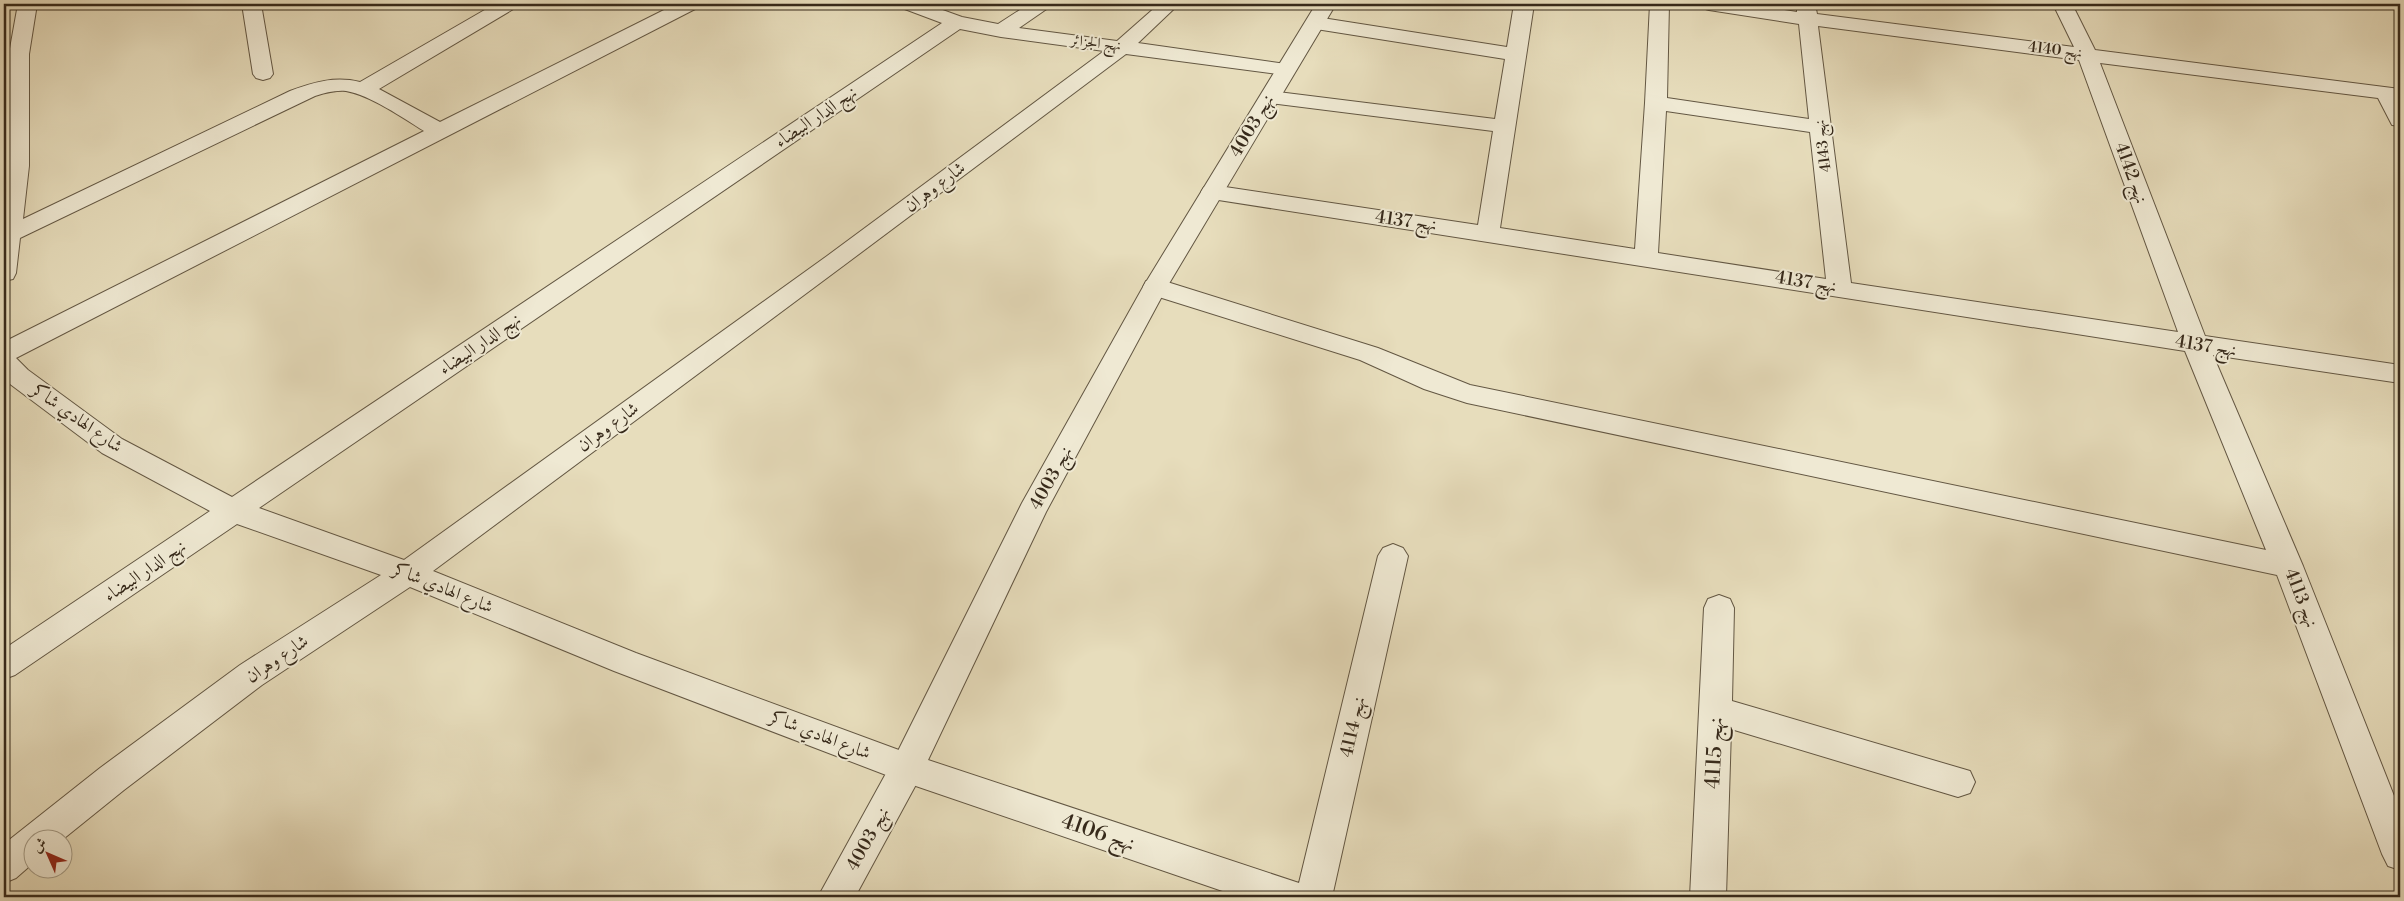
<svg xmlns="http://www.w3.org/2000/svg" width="2404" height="901" font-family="'Libre Bodoni',Amiri,serif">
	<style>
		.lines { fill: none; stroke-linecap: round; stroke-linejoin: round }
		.minor-casing { stroke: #635743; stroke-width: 2 }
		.tertiary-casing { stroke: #635743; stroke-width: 2 }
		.minor { fill: #efe9d3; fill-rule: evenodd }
		.tertiary { fill: #efe9d3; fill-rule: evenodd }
		.labels { text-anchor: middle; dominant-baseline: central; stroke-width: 4; stroke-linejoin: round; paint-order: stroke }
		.far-street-label { font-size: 15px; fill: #372a1b; stroke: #efe9d3 }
		.street-label { font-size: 18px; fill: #372a1b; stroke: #efe9d3 }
		.near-street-label { font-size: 21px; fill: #372a1b; stroke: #efe9d3 }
	</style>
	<rect width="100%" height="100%" fill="#e7ddbc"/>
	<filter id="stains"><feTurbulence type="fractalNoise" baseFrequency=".004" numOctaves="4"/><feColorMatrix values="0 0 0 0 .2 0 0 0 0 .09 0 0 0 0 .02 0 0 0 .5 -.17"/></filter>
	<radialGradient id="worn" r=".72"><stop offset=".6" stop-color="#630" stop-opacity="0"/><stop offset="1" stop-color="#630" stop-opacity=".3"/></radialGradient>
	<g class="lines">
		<g class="minor-casing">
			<path id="minor" d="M 18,4 L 37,4 L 29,54 L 29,166 L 23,219 L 290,91 C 314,82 335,76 360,82 L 495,4 L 518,4 L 515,8 L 379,89 L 440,122 L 676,4 L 700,4 L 697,8 L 16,358 L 28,370 L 122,439 L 232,497 L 942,23 L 902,8 L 900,4 L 926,4 L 962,17 L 998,24 L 1029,4 L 1050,4 L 1048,8 L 1019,28 L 1117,41 L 1159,4 L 1179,4 L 1138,43 L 1293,65 L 1296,69 L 1293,73 L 1286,75 L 1126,54 L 843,266 L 433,571 L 636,653 L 907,753 L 1299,883 L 1378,556 L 1383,548 L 1393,544 L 1403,548 L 1408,556 L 1332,897 L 1240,897 L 907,783 L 614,671 L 410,587 L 262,685 L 124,790 L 62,840 L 32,838 L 32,864 L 16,878 L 4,883 L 4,844 L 100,768 L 240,665 L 381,575 L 237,524 L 15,675 L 4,679 L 4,649 L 210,511 L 102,453 L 10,384 L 4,377 L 4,342 L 424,131 C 403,118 370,95 346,91 C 335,90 325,93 315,96 L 20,238 L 16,273 L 13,279 L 4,281 L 4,189 L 7,166 L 9,54 ZM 960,29 L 1001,37 L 1104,51 L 827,256 L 404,560 L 259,508 Z
				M 242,4 L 261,4 L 273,74 L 270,78 L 263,80 L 256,78 L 253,74 Z
				M 1514,4 L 1534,4 L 1500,228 L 1635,249 L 1645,103 L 1650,4 L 1669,4 L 1667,98 L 1809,119 L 1799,24 L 1709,10 L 1702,8 L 1700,4 L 1745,4 L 1797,12 L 1797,4 L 1815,4 L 1817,14 L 2074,47 L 2053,4 L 2072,4 L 2095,50 L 2400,89 L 2400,126 L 2392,125 L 2378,98 L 2100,63 L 2205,336 L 2400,365 L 2400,383 L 2213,355 L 2303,566 L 2400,811 L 2400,870 L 2388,866 L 2382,854 L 2277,575 L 1467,403 L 1424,389 L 1360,360 L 1146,293 L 1143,287 L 1146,281 L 1155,279 L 1164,281 L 1378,348 L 1470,385 L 2266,550 L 2185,351 L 1212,199 L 1204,197 L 1201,192 L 1204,187 L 1212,185 L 1478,225 L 1493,131 L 1270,103 L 1263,101 L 1260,97 L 1263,93 L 1270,91 L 1495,119 L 1505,59 L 1316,29 L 1309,27 L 1306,23 L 1309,19 L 1316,17 L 1507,47 ZM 1818,26 L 2079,60 L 2178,332 L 1851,283 ZM 1666,111 L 1810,132 L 1826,279 L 1658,253 Z
				M 1719,595 L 1730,599 L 1734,608 L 1732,701 L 1970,771 L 1975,782 L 1970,793 L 1958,797 L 1731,729 L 1726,897 L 1690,897 L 1704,608 L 1708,599 Z"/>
		</g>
		<g class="tertiary-casing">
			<path id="tertiary" d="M 1316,4 L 1336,4 L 1167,287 L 1046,512 L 919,779 L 855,897 L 818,897 L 895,757 L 1022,503 L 1143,287 Z"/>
		</g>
		<use href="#minor" class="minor"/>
		<use href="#tertiary" class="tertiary"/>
	</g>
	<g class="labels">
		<g class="far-street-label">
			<text transform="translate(1096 43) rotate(7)">نهج الجزائر</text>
			<text transform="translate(2055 50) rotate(7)">نهج 4140</text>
			<text transform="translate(1823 146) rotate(-97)">نهج 4143</text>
		</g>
		<g class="street-label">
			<text transform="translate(816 117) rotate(-34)">نهج الدار البيضاء</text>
			<text transform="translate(1252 126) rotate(-59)">نهج 4003</text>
			<text transform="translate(2131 173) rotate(70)">نهج 4142</text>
			<text transform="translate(935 187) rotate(-37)">شارع وهران</text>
			<text transform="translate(1406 221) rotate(8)">نهج 4137</text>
			<text transform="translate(1806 282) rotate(9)">نهج 4137</text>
			<text transform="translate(480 344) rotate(-34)">نهج الدار البيضاء</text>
			<text transform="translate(2206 346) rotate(9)">نهج 4137</text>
			<text transform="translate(77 418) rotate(35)">شارع الهادي شاكر</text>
			<text transform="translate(608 427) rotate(-36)">شارع وهران</text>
			<text transform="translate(1051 478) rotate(-61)">نهج 4003</text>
			<text transform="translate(145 571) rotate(-34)">نهج الدار البيضاء</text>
			<text transform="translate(443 588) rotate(22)">شارع الهادي شاكر</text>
			<text transform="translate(2301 598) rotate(69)">نهج 4113</text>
			<text transform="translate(277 659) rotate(-34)">شارع وهران</text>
			<text transform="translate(1353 727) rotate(-77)">نهج 4114</text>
			<text transform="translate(820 735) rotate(21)">شارع الهادي شاكر</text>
			<text transform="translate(868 839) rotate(-61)">نهج 4003</text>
		</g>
		<g class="near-street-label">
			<text transform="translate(1715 753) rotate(-87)">نهج 4115</text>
			<text transform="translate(1098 833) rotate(19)">نهج 4106</text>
		</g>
	</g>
	<rect width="2404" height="901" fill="none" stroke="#e7ddbc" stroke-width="20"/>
	<rect x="5" y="5" width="2394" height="891" fill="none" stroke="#372a1b" stroke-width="2.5"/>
	<rect x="10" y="10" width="2384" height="881" fill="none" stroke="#372a1b"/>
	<g transform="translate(48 854) rotate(315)"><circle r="24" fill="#efe9d3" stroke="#a59d89"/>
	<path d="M0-4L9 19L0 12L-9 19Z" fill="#8f2418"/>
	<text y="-8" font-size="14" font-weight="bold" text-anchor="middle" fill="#372a1b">ش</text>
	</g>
	<rect width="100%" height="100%" filter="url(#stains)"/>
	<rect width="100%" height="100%" fill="url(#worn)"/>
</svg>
